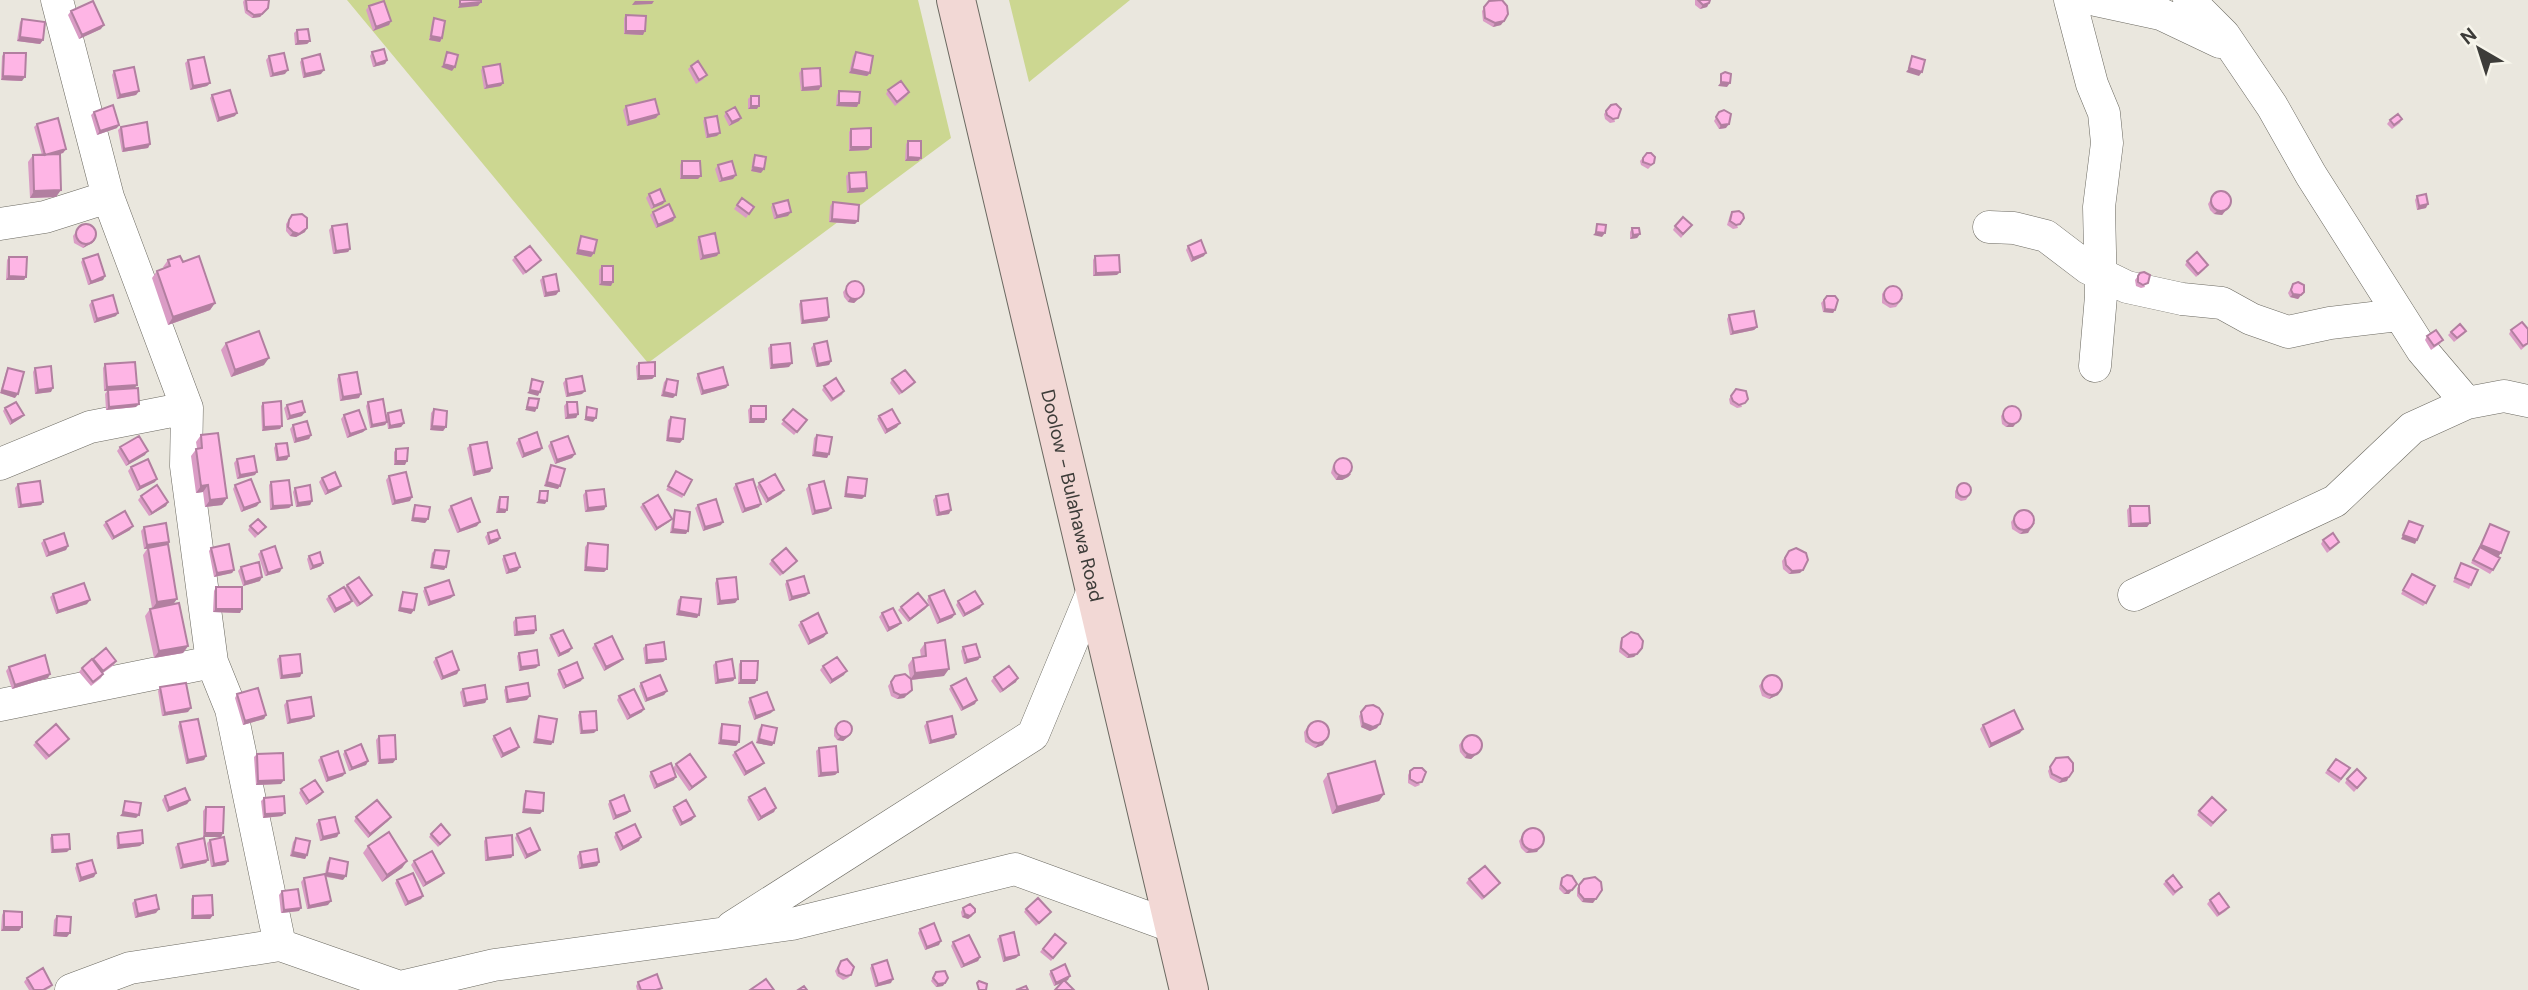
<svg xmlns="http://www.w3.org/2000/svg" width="2528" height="990" font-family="'DM Sans',sans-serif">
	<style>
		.green { fill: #ccd791 }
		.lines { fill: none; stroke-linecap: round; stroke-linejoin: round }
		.minor-casing { stroke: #6b6961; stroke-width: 33 }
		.secondary-casing { stroke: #6b6961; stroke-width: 40 }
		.minor { stroke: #fff; stroke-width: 32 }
		.secondary { stroke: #f2d8d5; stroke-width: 38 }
		.wall { fill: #da9cc5 }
		.shaded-wall { fill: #b27fa0 }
		.building { fill: #feb5e5; stroke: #b27fa0; stroke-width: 2 }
		.labels { text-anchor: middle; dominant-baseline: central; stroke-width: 5; stroke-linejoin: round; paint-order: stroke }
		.street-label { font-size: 19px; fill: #3d3c39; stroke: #f7f5eb }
	</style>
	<rect width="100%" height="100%" fill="#eae7de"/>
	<path class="green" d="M 347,0 L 918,0 L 951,138 L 648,363 Z
		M 1009,0 L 1130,0 L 1029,82 Z"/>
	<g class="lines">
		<g class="minor-casing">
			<path id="minor" d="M 57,0 L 108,197
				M 2070,0 L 2092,84 L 2104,113 L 2107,143 L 2099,207 L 2101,296 L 2095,366
				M 2096,0 L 2161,14 L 2220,42
				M 2189,0 L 2224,35 L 2272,106 L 2311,175 L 2422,350 L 2467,403 L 2504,396 L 2528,401
				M 0,224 L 45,217 L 108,197 L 187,408 L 186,466 L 212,662 L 231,709 L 280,945
				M 1989,227 L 2014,228 L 2046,236 L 2088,268 L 2127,287 L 2182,299 L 2222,303 L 2251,319 L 2288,332 L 2330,323 L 2398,315
				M 0,464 L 90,427 L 187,408
				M 2134,595 L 2335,501 L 2412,428 L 2467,403
				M 0,705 L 212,662
				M 732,927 L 1033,735 L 1094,588
				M 71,990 L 130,968 L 280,945 L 400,987 L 494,965 L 792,924 L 1015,869 L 1174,927"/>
		</g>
		<g class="secondary-casing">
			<g id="secondary">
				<path id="s1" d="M 956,0 L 1189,990"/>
			</g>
		</g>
		<use href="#minor" class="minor"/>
		<use href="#secondary" class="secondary"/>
	</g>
	<path class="wall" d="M 244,0 L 269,0 L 268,8 L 260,17 L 252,18 L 245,13 L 243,2 Z
		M 1695,0 L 1710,0 L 1709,3 L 1707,7 L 1700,9 L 1695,5 Z
		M 1489,1 L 1501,25 L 1493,27 L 1483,21 L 1482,11 Z
		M 369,6 L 391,21 L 389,25 L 373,31 L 366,10 Z
		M 71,11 L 101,29 L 79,39 L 68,15 Z
		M 626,15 L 643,35 L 624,34 L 624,18 Z
		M 434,18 L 442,38 L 440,42 L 429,40 L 432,22 Z
		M 22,19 L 43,40 L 40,44 L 17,41 L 20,22 Z
		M 297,30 L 310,41 L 307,44 L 295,45 L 294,33 Z
		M 372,52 L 387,60 L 385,64 L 373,67 L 370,56 Z
		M 856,52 L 870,73 L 867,76 L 849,73 L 853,56 Z
		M 4,53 L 22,81 L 1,80 L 2,56 Z
		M 269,56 L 285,74 L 270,77 L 266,60 Z
		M 302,59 L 321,74 L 303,78 L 300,62 Z
		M 188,60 L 210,83 L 207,86 L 190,90 L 185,63 Z
		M 691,66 L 704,79 L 696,84 L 688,69 Z
		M 483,67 L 501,86 L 484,89 L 481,70 Z
		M 802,69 L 819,90 L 801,91 L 799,73 Z
		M 114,71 L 139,91 L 136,95 L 117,99 L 112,75 Z
		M 888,90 L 909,92 L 907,96 L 895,106 L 886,94 Z
		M 839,91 L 857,107 L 836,106 L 837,95 Z
		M 212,95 L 235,116 L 217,122 L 210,98 Z
		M 751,96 L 757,109 L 748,109 L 748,99 Z
		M 1611,105 L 1615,122 L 1610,123 L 1605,119 L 1604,114 Z
		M 626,106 L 659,114 L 656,118 L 627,126 L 623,110 Z
		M 94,112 L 117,128 L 97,135 L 91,115 Z
		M 726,112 L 741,118 L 739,121 L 729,126 L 724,116 Z
		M 1719,112 L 1726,128 L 1719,129 L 1714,121 Z
		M 705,118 L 717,136 L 706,138 L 703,121 Z
		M 2402,119 L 2400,123 L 2392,129 L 2387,124 L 2390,120 Z
		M 37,124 L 66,149 L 63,153 L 59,154 L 56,197 L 30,198 L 28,162 L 33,155 L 42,155 L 34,127 Z
		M 121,127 L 150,144 L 148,148 L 122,152 L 118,130 Z
		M 851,129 L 868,150 L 849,151 L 849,132 Z
		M 908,141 L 921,158 L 918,161 L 905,161 L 906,144 Z
		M 1647,153 L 1651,166 L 1648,169 L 1641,165 L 1640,161 Z
		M 755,155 L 761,173 L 751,171 L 753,158 Z
		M 682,161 L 698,179 L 680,179 L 680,165 Z
		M 718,165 L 736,175 L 733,179 L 719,182 L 715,169 Z
		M 849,173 L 864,192 L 847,193 L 846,176 Z
		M 2215,192 L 2231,204 L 2222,215 L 2214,214 L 2210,210 L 2208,204 Z
		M 649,194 L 663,204 L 651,209 L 646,198 Z
		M 2417,196 L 2426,208 L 2417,210 L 2415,200 Z
		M 742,198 L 754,207 L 746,218 L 734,209 Z
		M 833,202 L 855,224 L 829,222 L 830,206 Z
		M 773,204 L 788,216 L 774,219 L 771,207 Z
		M 653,212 L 675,217 L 673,221 L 656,228 L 650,215 Z
		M 1732,212 L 1738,228 L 1733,229 L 1727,225 L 1730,215 Z
		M 292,215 L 305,232 L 296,237 L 290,236 L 286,231 L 286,224 Z
		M 81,224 L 95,240 L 92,243 L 83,248 L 74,243 L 73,236 Z
		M 332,226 L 350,249 L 348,252 L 333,254 L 329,230 Z
		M 1675,226 L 1689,228 L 1681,238 L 1673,230 Z
		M 1632,228 L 1640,234 L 1637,238 L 1630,239 L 1630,232 Z
		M 581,236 L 594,253 L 591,257 L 576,254 L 579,240 Z
		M 699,237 L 717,256 L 700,260 L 697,240 Z
		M 1188,246 L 1204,256 L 1191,262 L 1186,250 Z
		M 1095,256 L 1117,275 L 1093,276 L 1093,260 Z
		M 9,257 L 26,277 L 24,280 L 6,280 L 7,260 Z
		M 515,257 L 538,263 L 523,275 L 512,260 Z
		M 83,259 L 105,276 L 103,280 L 88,285 L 81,262 Z
		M 168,260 L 183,262 L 215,303 L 210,310 L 168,325 L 152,278 L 157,271 L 164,268 L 163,267 Z
		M 2187,261 L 2205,269 L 2196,277 L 2185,265 Z
		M 602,266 L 611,286 L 599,285 L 599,270 Z
		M 2140,273 L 2145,287 L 2141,288 L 2136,286 L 2135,280 Z
		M 543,277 L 559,291 L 556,295 L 544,297 L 540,280 Z
		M 851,282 L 861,297 L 854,303 L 848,302 L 844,297 L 843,292 Z
		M 2293,284 L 2304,292 L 2298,299 L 2290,297 L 2288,293 Z
		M 1884,291 L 1903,298 L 1896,307 L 1890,308 L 1882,303 L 1882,294 Z
		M 1827,296 L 1835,310 L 1833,313 L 1823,312 L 1821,303 Z
		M 92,301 L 116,316 L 94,323 L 89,305 Z
		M 801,301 L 829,317 L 827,321 L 801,324 L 799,304 Z
		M 1729,315 L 1757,327 L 1754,330 L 1730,335 L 1727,319 Z
		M 2511,330 L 2528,344 L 2521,350 L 2509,334 Z
		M 2466,331 L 2464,334 L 2454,342 L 2448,335 L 2451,332 Z
		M 2427,336 L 2441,343 L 2431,350 L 2425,340 Z
		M 226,343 L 264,365 L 231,377 L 221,350 Z
		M 814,344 L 831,361 L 829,365 L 816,367 L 811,348 Z
		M 771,345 L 789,367 L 770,369 L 768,348 Z
		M 639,363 L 655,376 L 652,379 L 637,380 L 636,366 Z
		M 105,364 L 135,388 L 136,407 L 106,410 L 105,394 L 107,391 L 104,391 L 103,368 Z
		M 8,368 L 15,398 L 0,393 L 6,372 Z
		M 35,368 L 51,392 L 35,394 L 33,372 Z
		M 698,374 L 728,385 L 726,388 L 701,395 L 696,378 Z
		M 339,375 L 359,398 L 340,401 L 337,379 Z
		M 566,379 L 582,394 L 566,397 L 563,383 Z
		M 667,379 L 673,398 L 661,396 L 664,382 Z
		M 892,379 L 915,382 L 912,386 L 899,395 L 890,383 Z
		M 824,386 L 844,391 L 842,395 L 831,402 L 822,390 Z
		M 1736,389 L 1742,407 L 1737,408 L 1730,404 L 1729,399 Z
		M 368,402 L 386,415 L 388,413 L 404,423 L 401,427 L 388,429 L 387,422 L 385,425 L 370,428 L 366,406 Z
		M 567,402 L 578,414 L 576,418 L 565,419 L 564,406 Z
		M 263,403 L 280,429 L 262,431 L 261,406 Z
		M 287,405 L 302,416 L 287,420 L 284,408 Z
		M 751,406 L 766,419 L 764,423 L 749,423 L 748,410 Z
		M 5,408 L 21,418 L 10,425 L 3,411 Z
		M 434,409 L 446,427 L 443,431 L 430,430 L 431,413 Z
		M 793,409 L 804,424 L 794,435 L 781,424 Z
		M 2003,413 L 2019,420 L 2013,427 L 2006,427 L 2002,424 L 2001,416 Z
		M 344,415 L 366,429 L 363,432 L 347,438 L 341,419 Z
		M 879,416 L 897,427 L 885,434 L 877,419 Z
		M 671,417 L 680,443 L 666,441 L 668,420 Z
		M 293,425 L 311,435 L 309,439 L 294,443 L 290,429 Z
		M 201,435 L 227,498 L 222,505 L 205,507 L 203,492 L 196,493 L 191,456 L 197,448 L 196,442 Z
		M 817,435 L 829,454 L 827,458 L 812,456 L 814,438 Z
		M 519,439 L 542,448 L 540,451 L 522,458 L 516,443 Z
		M 551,442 L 575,454 L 572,458 L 555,464 L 548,446 Z
		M 276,444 L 287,460 L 276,461 L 274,448 Z
		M 470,445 L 492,468 L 490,472 L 473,476 L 467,448 Z
		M 120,447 L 145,455 L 126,466 L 117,451 Z
		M 396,449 L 405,465 L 394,465 L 394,452 Z
		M 237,459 L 255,475 L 237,479 L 234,463 Z
		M 1336,461 L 1351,474 L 1348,477 L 1342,480 L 1336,480 L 1331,473 L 1333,465 Z
		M 551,465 L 558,489 L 544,486 L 549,469 Z
		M 131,467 L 155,482 L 137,491 L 128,471 Z
		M 674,475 L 684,495 L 682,498 L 666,490 Z
		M 389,476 L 410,501 L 392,505 L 386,480 Z
		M 848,477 L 862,499 L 844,497 L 846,481 Z
		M 322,478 L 338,489 L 325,495 L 319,482 Z
		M 271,482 L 292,505 L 289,508 L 270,510 L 269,485 Z
		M 759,483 L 784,490 L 781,494 L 766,503 L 757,487 Z
		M 18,484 L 43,502 L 41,505 L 18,508 L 15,488 Z
		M 736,484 L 759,507 L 742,513 L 733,488 Z
		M 1960,484 L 1971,492 L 1966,500 L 1961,501 L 1955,498 L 1955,491 Z
		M 235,485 L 257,506 L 241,512 L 233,489 Z
		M 809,485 L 828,511 L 812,515 L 806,489 Z
		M 295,488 L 312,501 L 310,505 L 296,507 L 293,492 Z
		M 586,491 L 606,506 L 604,510 L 585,512 L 583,495 Z
		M 141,496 L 168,502 L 166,506 L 149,516 L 138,500 Z
		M 936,496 L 949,514 L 936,516 L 933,500 Z
		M 500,497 L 507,510 L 505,513 L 496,513 L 498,500 Z
		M 643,504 L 669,522 L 655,531 L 640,507 Z
		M 415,505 L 428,519 L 425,523 L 411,521 L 413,509 Z
		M 698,505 L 721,525 L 703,531 L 695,508 Z
		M 451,506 L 477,526 L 457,533 L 448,510 Z
		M 2130,506 L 2150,523 L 2147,527 L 2128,527 L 2127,510 Z
		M 675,510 L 686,534 L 670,533 L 673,514 Z
		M 2019,510 L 2035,523 L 2028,533 L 2020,534 L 2012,529 L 2011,522 Z
		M 106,522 L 130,530 L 112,540 L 103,525 Z
		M 2490,524 L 2493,570 L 2490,574 L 2471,563 Z
		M 250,526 L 266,527 L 255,538 L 248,530 Z
		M 144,527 L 167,544 L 173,604 L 188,646 L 183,653 L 154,658 L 145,616 L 150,609 L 152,608 L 143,555 L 147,549 L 144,549 L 141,531 Z
		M 488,533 L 500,538 L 498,541 L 488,545 L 485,537 Z
		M 44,540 L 68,546 L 66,550 L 46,557 L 41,543 Z
		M 2323,540 L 2339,542 L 2337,545 L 2327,553 L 2321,544 Z
		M 588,543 L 607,569 L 604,572 L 584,571 L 585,547 Z
		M 211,548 L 234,570 L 232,573 L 214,577 L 209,551 Z
		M 435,550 L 446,567 L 444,570 L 430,568 L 432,553 Z
		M 261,551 L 280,572 L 265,576 L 258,554 Z
		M 1789,551 L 1800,573 L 1789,574 L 1783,569 L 1782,561 Z
		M 309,556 L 323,563 L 321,566 L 310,570 L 307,559 Z
		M 504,556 L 520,567 L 517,571 L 506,574 L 502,559 Z
		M 772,560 L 797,561 L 795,564 L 780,576 L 769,564 Z
		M 2461,563 L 2471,585 L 2469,589 L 2453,582 Z
		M 241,567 L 260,581 L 243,586 L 238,571 Z
		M 2409,578 L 2426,603 L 2423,606 L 2401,594 Z
		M 717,579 L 738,599 L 735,603 L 717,605 L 715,583 Z
		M 787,581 L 806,596 L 789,601 L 785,584 Z
		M 347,585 L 372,595 L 369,599 L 357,607 L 348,594 L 352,601 L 350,604 L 334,613 L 326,599 L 329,596 L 345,588 Z
		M 216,587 L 240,613 L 213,612 L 214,591 Z
		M 425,588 L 451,598 L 428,606 L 423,591 Z
		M 403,592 L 414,610 L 411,614 L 398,611 L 401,595 Z
		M 53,594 L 87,604 L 56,614 L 50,597 Z
		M 929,596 L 955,614 L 952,618 L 937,624 L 927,600 Z
		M 681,597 L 697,618 L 676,615 L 678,600 Z
		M 958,601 L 980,608 L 963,617 L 956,605 Z
		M 928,605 L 925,609 L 908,622 L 898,610 L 901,607 Z
		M 882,613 L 898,626 L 887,632 L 879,617 Z
		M 516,618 L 534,634 L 514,636 L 513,622 Z
		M 801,622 L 824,637 L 808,645 L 798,625 Z
		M 551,635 L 572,648 L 569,652 L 558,657 L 549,638 Z
		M 1622,638 L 1642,648 L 1634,657 L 1627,658 L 1619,652 L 1620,642 Z
		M 925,643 L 944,676 L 911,680 L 912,690 L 904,698 L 897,699 L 891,696 L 888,686 L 895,676 L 910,678 L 908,665 L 913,658 L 921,657 L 920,650 Z
		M 595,644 L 620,662 L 604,671 L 592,648 Z
		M 646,645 L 666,659 L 663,662 L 645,664 L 643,648 Z
		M 963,647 L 980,657 L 978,660 L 964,664 L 961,651 Z
		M 519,653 L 536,668 L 519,671 L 517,656 Z
		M 280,656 L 300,677 L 280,679 L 277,659 Z
		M 436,658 L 459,670 L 457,674 L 441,680 L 433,662 Z
		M 93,659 L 116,661 L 114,665 L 103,673 L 103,674 L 101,678 L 91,686 L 79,672 L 82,668 Z
		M 741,661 L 755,684 L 738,684 L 739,664 Z
		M 716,662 L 735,678 L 733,681 L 715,684 L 713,665 Z
		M 823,666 L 844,675 L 830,684 L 820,670 Z
		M 9,667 L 48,678 L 12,689 L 6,671 Z
		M 559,670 L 581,681 L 563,689 L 557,674 Z
		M 994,677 L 1016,682 L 1000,693 L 991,681 Z
		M 1766,677 L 1778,695 L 1769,699 L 1762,696 L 1759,686 Z
		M 641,683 L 667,691 L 664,695 L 645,702 L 639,686 Z
		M 951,686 L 975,704 L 961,711 L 949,689 Z
		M 160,687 L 188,712 L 162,716 L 158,691 Z
		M 506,687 L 527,700 L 506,703 L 504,690 Z
		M 463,689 L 487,699 L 485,703 L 463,707 L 460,692 Z
		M 237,694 L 266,715 L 264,719 L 243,725 L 235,698 Z
		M 619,696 L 642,712 L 627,720 L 617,700 Z
		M 750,698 L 771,713 L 754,720 L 748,702 Z
		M 287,701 L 314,716 L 311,719 L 287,724 L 284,705 Z
		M 1366,706 L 1377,728 L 1370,731 L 1361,727 L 1359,716 Z
		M 580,712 L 594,733 L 580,734 L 578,715 Z
		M 539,716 L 553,742 L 551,745 L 533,743 L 537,720 Z
		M 180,722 L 206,756 L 204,760 L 186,764 L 178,726 Z
		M 927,722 L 956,734 L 954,738 L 929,744 L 924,726 Z
		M 1311,722 L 1323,745 L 1315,748 L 1305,742 L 1304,732 Z
		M 722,724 L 739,742 L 736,746 L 718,744 L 720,728 Z
		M 762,725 L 772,746 L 756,743 L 759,729 Z
		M 837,725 L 849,736 L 843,741 L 837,740 L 834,736 L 834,728 Z
		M 1983,725 L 2020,733 L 1989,748 L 1980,729 Z
		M 379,736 L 393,763 L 378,764 L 376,740 Z
		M 494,736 L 517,750 L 501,758 L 492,739 Z
		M 69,739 L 66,743 L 46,760 L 33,745 L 36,742 Z
		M 1462,741 L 1479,752 L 1471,759 L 1465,758 L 1460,752 L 1459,745 Z
		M 819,748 L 838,772 L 835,775 L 818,777 L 816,751 Z
		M 345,751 L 368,761 L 366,765 L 349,771 L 343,754 Z
		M 735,752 L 761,766 L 744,776 L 732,755 Z
		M 257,754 L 281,784 L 256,785 L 254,757 Z
		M 321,757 L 343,776 L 326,782 L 318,760 Z
		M 2056,758 L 2067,781 L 2059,783 L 2050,778 L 2048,771 Z
		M 2336,759 L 2350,768 L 2339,783 L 2325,773 Z
		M 676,764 L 706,777 L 704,780 L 689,791 L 673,768 Z
		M 1410,771 L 1420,785 L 1415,787 L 1408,783 L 1408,775 Z
		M 651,772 L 674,780 L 654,789 L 649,776 Z
		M 1328,774 L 1384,794 L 1379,801 L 1332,814 L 1323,781 Z
		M 2366,778 L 2354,792 L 2345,783 L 2347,779 Z
		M 301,789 L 323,792 L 321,795 L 306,805 L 299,793 Z
		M 526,791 L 540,814 L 522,813 L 524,794 Z
		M 165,796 L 190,800 L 187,804 L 167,812 L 162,800 Z
		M 749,797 L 776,808 L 774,812 L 758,821 L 747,800 Z
		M 264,798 L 282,816 L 263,818 L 261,801 Z
		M 610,801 L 630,811 L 627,814 L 613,820 L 608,804 Z
		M 206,807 L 223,833 L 221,837 L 203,837 L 203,811 Z
		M 674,807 L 692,820 L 680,826 L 672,810 Z
		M 2226,810 L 2211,827 L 2197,815 L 2199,811 Z
		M 356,817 L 391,817 L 388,821 L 368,838 L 354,821 Z
		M 319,820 L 339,833 L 337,837 L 320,841 L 316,824 Z
		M 1525,831 L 1543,843 L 1537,852 L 1526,853 L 1521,848 L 1519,841 Z
		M 118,833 L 140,846 L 117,849 L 116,836 Z
		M 616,833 L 639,841 L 620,851 L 614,837 Z
		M 431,834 L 450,835 L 438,847 L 429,837 Z
		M 517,834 L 537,853 L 525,859 L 515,838 Z
		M 52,835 L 67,852 L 51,853 L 50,838 Z
		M 296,838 L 307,855 L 305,859 L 290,856 L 293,842 Z
		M 486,838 L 513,855 L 511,858 L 485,861 L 484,841 Z
		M 210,840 L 228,861 L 225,865 L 211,867 L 207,843 Z
		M 178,844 L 206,863 L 180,869 L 175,847 Z
		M 368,846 L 407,861 L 402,868 L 382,882 L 363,853 Z
		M 580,852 L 599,862 L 597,866 L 579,869 L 577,856 Z
		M 330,858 L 343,880 L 326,877 L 328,905 L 307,909 L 301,882 L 304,878 L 325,874 L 327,862 Z
		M 414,861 L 442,876 L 423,887 L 411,865 Z
		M 77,864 L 96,873 L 94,877 L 79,882 L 75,868 Z
		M 1562,878 L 1569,894 L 1564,894 L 1559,889 L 1560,882 Z
		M 1469,879 L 1497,887 L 1482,900 L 1466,883 Z
		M 1584,879 L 1593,903 L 1582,902 L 1577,896 L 1577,888 Z
		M 397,880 L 423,896 L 421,899 L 405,906 L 395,883 Z
		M 2166,881 L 2179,890 L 2173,896 L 2163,884 Z
		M 282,891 L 299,911 L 281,913 L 279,895 Z
		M 193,896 L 213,915 L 210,919 L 191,919 L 191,899 Z
		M 135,900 L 156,913 L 135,918 L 132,903 Z
		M 2210,900 L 2229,907 L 2226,911 L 2217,917 L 2207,904 Z
		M 963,908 L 972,916 L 968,919 L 962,917 L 961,912 Z
		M 1026,909 L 1048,915 L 1036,926 L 1024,912 Z
		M 4,911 L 19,931 L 1,931 L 2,915 Z
		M 57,916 L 67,937 L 53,936 L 54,920 Z
		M 920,929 L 939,945 L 925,950 L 918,933 Z
		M 1055,934 L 1066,943 L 1051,961 L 1040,952 Z
		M 1000,936 L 1019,955 L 1016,958 L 1003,962 L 997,939 Z
		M 953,942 L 980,957 L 978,961 L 961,968 L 951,946 Z
		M 841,961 L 851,975 L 848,978 L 843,980 L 837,976 L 835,971 Z
		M 872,965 L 891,983 L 875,987 L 870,968 Z
		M 1051,971 L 1068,980 L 1054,986 L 1049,974 Z
		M 936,972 L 943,986 L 936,987 L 931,981 Z
		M 27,978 L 52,985 L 50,988 L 46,990 L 29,990 L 24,982 Z
		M 638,982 L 662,988 L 660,990 L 637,990 L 636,986 Z"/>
	<path class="shaded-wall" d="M 635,1 L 654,1 L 652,4 L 632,5 Z
		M 481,2 L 478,6 L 458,8 L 460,4 Z
		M 1709,3 L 1707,7 L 1700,9 L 1703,5 Z
		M 268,8 L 260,17 L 252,18 L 254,15 Z
		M 391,21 L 389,25 L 373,31 L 376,27 Z
		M 1504,21 L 1501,25 L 1493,27 L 1495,23 Z
		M 104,25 L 101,29 L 79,39 L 82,35 Z
		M 626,31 L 645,31 L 643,35 L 624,34 Z
		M 431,36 L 442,38 L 440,42 L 429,40 Z
		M 20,37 L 43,40 L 40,44 L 17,41 Z
		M 298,41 L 310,41 L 307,44 L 295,45 Z
		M 387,60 L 385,64 L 373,67 L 376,64 Z
		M 444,64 L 455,67 L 452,71 L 441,67 Z
		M 1909,68 L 1922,72 L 1919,76 L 1906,72 Z
		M 852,69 L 870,73 L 867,76 L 849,73 Z
		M 288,70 L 285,74 L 270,77 L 273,74 Z
		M 324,70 L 321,74 L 303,78 L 305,74 Z
		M 3,76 L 25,77 L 22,81 L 1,80 Z
		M 1721,82 L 1730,83 L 1727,87 L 1718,86 Z
		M 210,83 L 207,86 L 190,90 L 193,86 Z
		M 503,83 L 501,86 L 484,89 L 487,86 Z
		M 821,86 L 819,90 L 801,91 L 803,88 Z
		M 139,91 L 136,95 L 117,99 L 120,95 Z
		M 839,103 L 859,103 L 857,107 L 836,106 Z
		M 751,106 L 759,106 L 757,109 L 748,109 Z
		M 237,113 L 235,116 L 217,122 L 219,118 Z
		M 659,114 L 656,118 L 627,126 L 629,122 Z
		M 741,118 L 739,121 L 729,126 L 732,122 Z
		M 1729,124 L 1726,128 L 1719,129 L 1721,125 Z
		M 119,125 L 117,128 L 97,135 L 100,131 Z
		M 720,133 L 717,136 L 706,138 L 708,135 Z
		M 150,144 L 148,148 L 122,152 L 124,149 Z
		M 851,147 L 871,147 L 868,150 L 849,151 Z
		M 66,149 L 63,153 L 43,159 L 45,155 Z
		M 908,157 L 921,158 L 918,161 L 905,161 Z
		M 753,167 L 764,169 L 761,173 L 751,171 Z
		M 736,175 L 733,179 L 719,182 L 722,179 Z
		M 682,176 L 701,176 L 698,179 L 680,179 Z
		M 867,188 L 864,192 L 847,193 L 850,189 Z
		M 61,190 L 56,197 L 30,198 L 34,191 Z
		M 665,201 L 663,204 L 651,209 L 654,206 Z
		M 2231,204 L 2222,215 L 2214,214 L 2217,211 Z
		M 2428,204 L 2426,208 L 2417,210 L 2419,206 Z
		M 791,212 L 788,216 L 774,219 L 777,216 Z
		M 675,217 L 673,221 L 656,228 L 658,225 Z
		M 832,219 L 858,221 L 855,224 L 829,222 Z
		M 307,228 L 305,232 L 296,237 L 290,236 L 293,232 Z
		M 1596,232 L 1605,233 L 1602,237 L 1593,235 Z
		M 1640,234 L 1637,238 L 1630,239 L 1633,235 Z
		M 95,240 L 92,243 L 83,248 L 86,244 Z
		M 350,249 L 348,252 L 333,254 L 336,251 Z
		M 578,250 L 594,253 L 591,257 L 576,254 Z
		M 719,253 L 717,256 L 700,260 L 703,256 Z
		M 1206,253 L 1204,256 L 1191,262 L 1193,258 Z
		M 1120,272 L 1117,275 L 1093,276 L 1096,273 Z
		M 9,276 L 26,277 L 24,280 L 6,280 Z
		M 105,276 L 103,280 L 88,285 L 91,282 Z
		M 602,282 L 613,282 L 611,286 L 599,285 Z
		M 559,291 L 556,295 L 544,297 L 546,293 Z
		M 2304,292 L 2298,299 L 2290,297 L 2293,294 Z
		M 864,293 L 854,303 L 848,302 L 850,298 Z
		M 215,303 L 210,310 L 168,325 L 173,317 Z
		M 1825,309 L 1835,310 L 1833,313 L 1823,312 Z
		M 118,313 L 116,316 L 94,323 L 97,319 Z
		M 829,317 L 827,321 L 801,324 L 803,321 Z
		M 1757,327 L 1754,330 L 1730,335 L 1733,332 Z
		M 269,358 L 264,365 L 231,377 L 235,370 Z
		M 831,361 L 829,365 L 816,367 L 818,364 Z
		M 792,363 L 789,367 L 770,369 L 772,365 Z
		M 639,376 L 655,376 L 652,379 L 637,380 Z
		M 137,385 L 134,389 L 104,391 L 107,387 Z
		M 728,385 L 726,388 L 701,395 L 703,391 Z
		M 53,388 L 51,392 L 35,394 L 38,390 Z
		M 2,390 L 18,394 L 15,398 L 0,393 Z
		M 530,390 L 540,392 L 538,396 L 527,393 Z
		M 585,391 L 582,394 L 566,397 L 568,394 Z
		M 664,392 L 676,395 L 673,398 L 661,396 Z
		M 361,394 L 359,398 L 340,401 L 343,397 Z
		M 139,404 L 136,407 L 106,410 L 109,407 Z
		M 527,407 L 537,408 L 535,412 L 525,410 Z
		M 305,412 L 302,416 L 287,420 L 290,416 Z
		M 578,414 L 576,418 L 565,419 L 568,415 Z
		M 24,415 L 21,418 L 10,425 L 12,421 Z
		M 586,417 L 596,418 L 593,422 L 584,420 Z
		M 2021,417 L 2013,427 L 2006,427 L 2009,424 Z
		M 751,419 L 766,419 L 764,423 L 749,423 Z
		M 387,422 L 385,425 L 370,428 L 372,425 Z
		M 404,423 L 401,427 L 388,429 L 390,426 Z
		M 900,423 L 897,427 L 885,434 L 887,430 Z
		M 282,426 L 280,429 L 262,431 L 264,427 Z
		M 432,426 L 446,427 L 443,431 L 430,430 Z
		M 366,429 L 363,432 L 347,438 L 350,434 Z
		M 311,435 L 309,439 L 294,443 L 296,439 Z
		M 668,438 L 683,439 L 680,443 L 666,441 Z
		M 542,448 L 540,451 L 522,458 L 524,454 Z
		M 148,451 L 145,455 L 126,466 L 129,462 Z
		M 815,452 L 829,454 L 827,458 L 812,456 Z
		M 575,454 L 572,458 L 555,464 L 557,460 Z
		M 289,456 L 287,460 L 276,461 L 278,458 Z
		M 396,461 L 407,461 L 405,465 L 394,465 Z
		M 492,468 L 490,472 L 473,476 L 475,472 Z
		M 257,472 L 255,475 L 237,479 L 240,475 Z
		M 1351,474 L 1348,477 L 1342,480 L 1336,480 L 1338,476 Z
		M 157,479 L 155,482 L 137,491 L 140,487 Z
		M 547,482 L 560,486 L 558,489 L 544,486 Z
		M 208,485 L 203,492 L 196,493 L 201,486 Z
		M 341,486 L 338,489 L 325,495 L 328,491 Z
		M 784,490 L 781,494 L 766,503 L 768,499 Z
		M 846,494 L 865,496 L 862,499 L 844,497 Z
		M 412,497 L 410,501 L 392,505 L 395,501 Z
		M 227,498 L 222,505 L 205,507 L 210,500 Z
		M 539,500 L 547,501 L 545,504 L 536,503 Z
		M 312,501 L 310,505 L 296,507 L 298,503 Z
		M 43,502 L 41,505 L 18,508 L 21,505 Z
		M 168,502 L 166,506 L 149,516 L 152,513 Z
		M 260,502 L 257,506 L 241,512 L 244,508 Z
		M 761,504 L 759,507 L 742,513 L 745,509 Z
		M 292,505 L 289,508 L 270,510 L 273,506 Z
		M 606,506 L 604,510 L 585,512 L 588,508 Z
		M 831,508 L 828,511 L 812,515 L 815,511 Z
		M 499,509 L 507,510 L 505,513 L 496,513 Z
		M 951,510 L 949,514 L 936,516 L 939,513 Z
		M 413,518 L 428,519 L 425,523 L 411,521 Z
		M 672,519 L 669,522 L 655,531 L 657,528 Z
		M 480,522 L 477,526 L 457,533 L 460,530 Z
		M 723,522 L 721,525 L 703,531 L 705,527 Z
		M 2150,523 L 2147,527 L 2128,527 L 2131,524 Z
		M 133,526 L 130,530 L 112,540 L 114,537 Z
		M 673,529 L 688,531 L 686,534 L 670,533 Z
		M 2030,529 L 2028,533 L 2020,534 L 2023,531 Z
		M 2403,535 L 2417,540 L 2415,544 L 2401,539 Z
		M 500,538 L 498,541 L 488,545 L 490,541 Z
		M 169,542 L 166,546 L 144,549 L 147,545 Z
		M 2481,545 L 2501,553 L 2498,557 L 2478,549 Z
		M 68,546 L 66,550 L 46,557 L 49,553 Z
		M 323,563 L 321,566 L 310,570 L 313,566 Z
		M 432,565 L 446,567 L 444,570 L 430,568 Z
		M 520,567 L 517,571 L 506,574 L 509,570 Z
		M 586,567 L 607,569 L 604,572 L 584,571 Z
		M 282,568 L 280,572 L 265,576 L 268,573 Z
		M 234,570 L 232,573 L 214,577 L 217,573 Z
		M 1803,570 L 1800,573 L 1789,574 L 1792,571 Z
		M 262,577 L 260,581 L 243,586 L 245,582 Z
		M 809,593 L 806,596 L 789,601 L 792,597 Z
		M 372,595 L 369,599 L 357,607 L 360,604 Z
		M 454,595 L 451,598 L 428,606 L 430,602 Z
		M 177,599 L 172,606 L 152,609 L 157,602 Z
		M 738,599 L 735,603 L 717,605 L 720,601 Z
		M 90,600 L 87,604 L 56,614 L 58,611 Z
		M 352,601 L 350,604 L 334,613 L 336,609 Z
		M 983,604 L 980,608 L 963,617 L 965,614 Z
		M 928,605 L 925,609 L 908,622 L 910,619 Z
		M 400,608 L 414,610 L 411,614 L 398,611 Z
		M 216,609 L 242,609 L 240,613 L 213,612 Z
		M 679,611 L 699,615 L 697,618 L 676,615 Z
		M 955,614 L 952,618 L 937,624 L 940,620 Z
		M 901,623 L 898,626 L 887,632 L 889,628 Z
		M 536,630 L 534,634 L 514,636 L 517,632 Z
		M 827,633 L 824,637 L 808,645 L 810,641 Z
		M 188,646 L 183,653 L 154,658 L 159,651 Z
		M 572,648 L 569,652 L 558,657 L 560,654 Z
		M 1642,648 L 1634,657 L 1627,658 L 1629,655 Z
		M 980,657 L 978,660 L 964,664 L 967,660 Z
		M 623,659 L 620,662 L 604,671 L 606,667 Z
		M 666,659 L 663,662 L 645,664 L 647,660 Z
		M 539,665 L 536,668 L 519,671 L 521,667 Z
		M 949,669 L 944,676 L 910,680 L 915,673 Z
		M 459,670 L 457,674 L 441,680 L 443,677 Z
		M 847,671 L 844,675 L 830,684 L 832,680 Z
		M 302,673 L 300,677 L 280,679 L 282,676 Z
		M 50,674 L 48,678 L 12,689 L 15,685 Z
		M 583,678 L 581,681 L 563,689 L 566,686 Z
		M 735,678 L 733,681 L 715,684 L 718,680 Z
		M 1018,678 L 1016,682 L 1000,693 L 1003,690 Z
		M 741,680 L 757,680 L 755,684 L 738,684 Z
		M 912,690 L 904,698 L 897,699 L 900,695 Z
		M 667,691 L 664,695 L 645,702 L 647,699 Z
		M 1780,692 L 1778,695 L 1769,699 L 1771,696 Z
		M 530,696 L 527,700 L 506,703 L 508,700 Z
		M 487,699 L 485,703 L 463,707 L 466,703 Z
		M 977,700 L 975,704 L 961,711 L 963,708 Z
		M 191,708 L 188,712 L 162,716 L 165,713 Z
		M 644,709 L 642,712 L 627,720 L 630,716 Z
		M 774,710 L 771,713 L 754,720 L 756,716 Z
		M 266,715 L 264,719 L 243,725 L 245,721 Z
		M 314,716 L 311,719 L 287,724 L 290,720 Z
		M 1363,723 L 1380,724 L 1377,728 L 1370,731 L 1361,727 Z
		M 2023,729 L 2020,733 L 1989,748 L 1991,744 Z
		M 597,730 L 594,733 L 580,734 L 582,731 Z
		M 852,733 L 849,736 L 843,741 L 837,740 L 840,737 Z
		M 956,734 L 954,738 L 929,744 L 931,741 Z
		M 536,739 L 553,742 L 551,745 L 533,743 Z
		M 759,739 L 774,743 L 772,746 L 756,743 Z
		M 721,740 L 739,742 L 736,746 L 718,744 Z
		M 1325,742 L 1323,745 L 1315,748 L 1318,744 Z
		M 519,747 L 517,750 L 501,758 L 503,754 Z
		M 1482,749 L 1471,759 L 1465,758 L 1467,754 Z
		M 206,756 L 204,760 L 186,764 L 188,760 Z
		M 396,759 L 393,763 L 378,764 L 380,760 Z
		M 368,761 L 366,765 L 349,771 L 352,768 Z
		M 764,763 L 761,766 L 744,776 L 746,772 Z
		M 838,772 L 835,775 L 818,777 L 821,773 Z
		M 345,773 L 343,776 L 326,782 L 328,778 Z
		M 676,777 L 674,780 L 654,789 L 657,785 Z
		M 706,777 L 704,780 L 689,791 L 692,787 Z
		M 2069,777 L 2067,781 L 2059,783 L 2062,779 Z
		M 284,780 L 281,784 L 256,785 L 258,781 Z
		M 323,792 L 321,795 L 306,805 L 309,801 Z
		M 1384,794 L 1379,801 L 1332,814 L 1337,807 Z
		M 190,800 L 187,804 L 167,812 L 169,808 Z
		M 776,808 L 774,812 L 758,821 L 761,817 Z
		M 524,809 L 543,811 L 540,814 L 522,813 Z
		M 630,811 L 627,814 L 613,820 L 616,816 Z
		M 123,812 L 139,815 L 136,818 L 120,816 Z
		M 285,813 L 282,816 L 263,818 L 265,814 Z
		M 695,816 L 692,820 L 680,826 L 682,823 Z
		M 391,817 L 388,821 L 368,838 L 370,834 Z
		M 205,833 L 223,833 L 221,837 L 203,837 Z
		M 339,833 L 337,837 L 320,841 L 323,837 Z
		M 641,837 L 639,841 L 620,851 L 623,847 Z
		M 143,843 L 140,846 L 117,849 L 119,845 Z
		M 1539,848 L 1537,852 L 1526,853 L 1529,850 Z
		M 70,849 L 67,852 L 51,853 L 53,850 Z
		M 540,850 L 537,853 L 525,859 L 527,855 Z
		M 293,852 L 307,855 L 305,859 L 290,856 Z
		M 513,855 L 511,858 L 485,861 L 488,858 Z
		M 208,860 L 206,863 L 180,869 L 183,865 Z
		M 228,861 L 225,865 L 211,867 L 214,864 Z
		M 407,861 L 402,868 L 382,882 L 387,875 Z
		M 599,862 L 597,866 L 579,869 L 582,865 Z
		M 96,873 L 94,877 L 79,882 L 81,878 Z
		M 327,873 L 346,876 L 343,880 L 325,876 Z
		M 444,873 L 442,876 L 423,887 L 426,883 Z
		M 1577,884 L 1569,894 L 1564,894 L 1567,891 Z
		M 423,896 L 421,899 L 405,906 L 408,902 Z
		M 1584,899 L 1596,899 L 1593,903 L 1582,902 Z
		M 331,901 L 328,905 L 307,909 L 309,906 Z
		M 301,908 L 299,911 L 281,913 L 284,910 Z
		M 159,909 L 156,913 L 135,918 L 138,914 Z
		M 975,912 L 972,916 L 968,919 L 962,917 L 965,914 Z
		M 213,915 L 210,919 L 191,919 L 193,916 Z
		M 4,927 L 22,927 L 19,931 L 1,931 Z
		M 56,933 L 70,933 L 67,937 L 53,936 Z
		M 941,941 L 939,945 L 925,950 L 927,947 Z
		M 1019,955 L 1016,958 L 1003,962 L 1005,958 Z
		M 980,957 L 978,961 L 961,968 L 964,965 Z
		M 1070,976 L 1068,980 L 1054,986 L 1056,983 Z
		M 893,979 L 891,983 L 875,987 L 878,984 Z
		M 945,983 L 943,986 L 936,987 L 938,984 Z"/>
	<path class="building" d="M 246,0 L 269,0 L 268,8 L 262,14 L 254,15 L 247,10 Z
		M 460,0 L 481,0 L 481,2 L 460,4 Z
		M 1502,0 L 1507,6 L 1508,14 L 1504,21 L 1495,23 L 1485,18 L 1484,7 L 1489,1 Z
		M 1698,0 L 1710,0 L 1709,3 L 1703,5 Z
		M 93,1 L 104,25 L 82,35 L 71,11 Z
		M 384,1 L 391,21 L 376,27 L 369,6 Z
		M 626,15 L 646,16 L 645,31 L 626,31 Z
		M 434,18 L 445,21 L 442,38 L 431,36 Z
		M 22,19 L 45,22 L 43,40 L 20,37 Z
		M 308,29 L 310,41 L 298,41 L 297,30 Z
		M 384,49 L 387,60 L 376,64 L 372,52 Z
		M 447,52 L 458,55 L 455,67 L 444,64 Z
		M 856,52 L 873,56 L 870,73 L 852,69 Z
		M 4,53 L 26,53 L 25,77 L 3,76 Z
		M 284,53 L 288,70 L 273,74 L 269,56 Z
		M 320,54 L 324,70 L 305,74 L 302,59 Z
		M 1912,56 L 1925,60 L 1922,72 L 1909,68 Z
		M 204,57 L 210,83 L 193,86 L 188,60 Z
		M 698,61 L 707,75 L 699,80 L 691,66 Z
		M 500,64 L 503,83 L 487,86 L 483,67 Z
		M 134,67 L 139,91 L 120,95 L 114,71 Z
		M 820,68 L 821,86 L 803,88 L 802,69 Z
		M 1725,72 L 1731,74 L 1730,83 L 1721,82 L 1721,74 Z
		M 901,81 L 909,92 L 897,102 L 888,90 Z
		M 230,90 L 237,113 L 219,118 L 212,95 Z
		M 839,91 L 860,92 L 859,103 L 839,103 Z
		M 751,96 L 759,96 L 759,106 L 751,106 Z
		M 655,99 L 659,114 L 629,122 L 626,106 Z
		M 1616,104 L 1621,109 L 1618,118 L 1613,119 L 1607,115 L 1606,111 L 1611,105 Z
		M 113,105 L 119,125 L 100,131 L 94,112 Z
		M 735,107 L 741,118 L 732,122 L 726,112 Z
		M 1724,110 L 1731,114 L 1729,124 L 1721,125 L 1716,117 L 1719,112 Z
		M 2398,114 L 2402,119 L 2394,125 L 2390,120 Z
		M 717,116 L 720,133 L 708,135 L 705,118 Z
		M 58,118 L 66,149 L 45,155 L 37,124 Z
		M 147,122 L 150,144 L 124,149 L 121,127 Z
		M 871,128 L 871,147 L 851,147 L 851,129 Z
		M 908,141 L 921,141 L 921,158 L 908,157 Z
		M 1647,153 L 1651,153 L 1655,157 L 1654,163 L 1651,165 L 1643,162 L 1643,158 Z
		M 60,154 L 61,190 L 34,191 L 33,155 Z
		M 755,155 L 766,157 L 764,169 L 753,167 Z
		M 682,161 L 700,161 L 701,176 L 682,176 Z
		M 732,161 L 736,175 L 722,179 L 718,165 Z
		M 866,172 L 867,188 L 850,189 L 849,173 Z
		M 660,189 L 665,201 L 654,206 L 649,194 Z
		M2211 201a10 10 0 1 1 20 0a10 10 0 1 1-20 0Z
		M 2426,194 L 2428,204 L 2419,206 L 2417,196 Z
		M 742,198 L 754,207 L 749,214 L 737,205 Z
		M 788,200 L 791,212 L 777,216 L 773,204 Z
		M 833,202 L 859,205 L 858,221 L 832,219 Z
		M 669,204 L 675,217 L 658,225 L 653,212 Z
		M 1739,211 L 1743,214 L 1744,218 L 1740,224 L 1736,225 L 1730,221 L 1732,212 Z
		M 302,214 L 307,218 L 307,228 L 299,234 L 293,232 L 288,227 L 289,220 L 292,215 Z
		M 1683,217 L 1692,225 L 1683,234 L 1675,226 Z
		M76 234a10 10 0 1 1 20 0a10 10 0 1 1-20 0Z
		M 347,224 L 350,249 L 336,251 L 332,226 Z
		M 1597,224 L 1606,225 L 1605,233 L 1596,232 Z
		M 1632,228 L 1639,228 L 1640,234 L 1633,235 Z
		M 715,233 L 719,253 L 703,256 L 699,237 Z
		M 581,236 L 597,240 L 594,253 L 578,250 Z
		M 1201,240 L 1206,253 L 1193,258 L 1188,246 Z
		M 530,246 L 541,260 L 526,272 L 515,257 Z
		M 2197,252 L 2208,265 L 2198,274 L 2187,261 Z
		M 98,254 L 105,276 L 91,282 L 83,259 Z
		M 1119,255 L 1120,272 L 1096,273 L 1095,256 Z
		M 180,256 L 183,262 L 199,256 L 215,303 L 173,317 L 157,271 L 170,266 L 168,260 Z
		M 9,257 L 27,257 L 26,277 L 9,276 Z
		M 602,266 L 613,266 L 613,282 L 602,282 Z
		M 2144,272 L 2150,275 L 2148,283 L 2143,285 L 2138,282 L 2138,276 L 2140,273 Z
		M 556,274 L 559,291 L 546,293 L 543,277 Z
		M846 290a9 9 0 1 1 18 0a9 9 0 1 1-18 0Z
		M 2298,282 L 2304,285 L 2304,292 L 2301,295 L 2293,294 L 2291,290 L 2293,284 Z
		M1884 295a9 9 0 1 1 18 0a9 9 0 1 1-18 0Z
		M 113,295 L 118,313 L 97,319 L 92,301 Z
		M 1827,296 L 1835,296 L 1838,300 L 1835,310 L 1825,309 L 1824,300 Z
		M 827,298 L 829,317 L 803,321 L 801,301 Z
		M 1754,311 L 1757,327 L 1733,332 L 1729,315 Z
		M 2522,322 L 2528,329 L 2528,343 L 2523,346 L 2511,330 Z
		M 2460,324 L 2466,331 L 2457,338 L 2451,332 Z
		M 2436,330 L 2443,340 L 2434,346 L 2427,336 Z
		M 259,331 L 269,358 L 235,370 L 226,343 Z
		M 827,341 L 831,361 L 818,364 L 814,344 Z
		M 790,343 L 792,363 L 772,365 L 771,345 Z
		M 135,362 L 137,385 L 107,387 L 105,364 Z
		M 655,362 L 655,376 L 639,376 L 639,363 Z
		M 51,366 L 53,388 L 38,390 L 35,368 Z
		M 723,367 L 728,385 L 703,391 L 698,374 Z
		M 8,368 L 24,372 L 18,394 L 2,390 Z
		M 905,370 L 915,382 L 902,392 L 892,379 Z
		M 357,372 L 361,394 L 343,397 L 339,375 Z
		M 582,376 L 585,391 L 568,394 L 566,379 Z
		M 836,378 L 844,391 L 833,399 L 824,386 Z
		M 532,379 L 543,382 L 540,392 L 530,390 Z
		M 667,379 L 678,381 L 676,395 L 664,392 Z
		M 138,388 L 139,404 L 109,407 L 108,390 Z
		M 1736,389 L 1746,391 L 1748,399 L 1745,403 L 1739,405 L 1733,401 L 1731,396 Z
		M 529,398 L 539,399 L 537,408 L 527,407 Z
		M 383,399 L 387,422 L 372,425 L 368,402 Z
		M 281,401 L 282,426 L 264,427 L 263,403 Z
		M 302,401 L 305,412 L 290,416 L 287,405 Z
		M 16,402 L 24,415 L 12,421 L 5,408 Z
		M 567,402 L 577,402 L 578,414 L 568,415 Z
		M 751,406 L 766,406 L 766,419 L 751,419 Z
		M2003 415a9 9 0 1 1 18 0a9 9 0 1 1-18 0Z
		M 587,407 L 597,409 L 596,418 L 586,417 Z
		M 434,409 L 447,411 L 446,427 L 432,426 Z
		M 793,409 L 807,420 L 797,432 L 783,420 Z
		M 892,409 L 900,423 L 887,430 L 879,416 Z
		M 359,410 L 366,429 L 350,434 L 344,415 Z
		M 401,410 L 404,423 L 390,426 L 388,413 Z
		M 671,417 L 685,419 L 683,439 L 668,438 Z
		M 307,421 L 311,435 L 296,439 L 293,425 Z
		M 537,432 L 542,448 L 524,454 L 519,439 Z
		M 218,433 L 227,498 L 210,500 L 208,485 L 201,486 L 196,449 L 202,448 L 201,435 Z
		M 817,435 L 832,437 L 829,454 L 815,452 Z
		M 139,436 L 148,451 L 129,462 L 120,447 Z
		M 568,436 L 575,454 L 557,460 L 551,442 Z
		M 487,442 L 492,468 L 475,472 L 470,445 Z
		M 287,443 L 289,456 L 278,458 L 276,444 Z
		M 408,448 L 407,461 L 396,461 L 396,449 Z
		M 254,456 L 257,472 L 240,475 L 237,459 Z
		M1334 467a9 9 0 1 1 18 0a9 9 0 1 1-18 0Z
		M 148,459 L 157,479 L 140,487 L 131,467 Z
		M 551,465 L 565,469 L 560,486 L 547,482 Z
		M 676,471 L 692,480 L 684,495 L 668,486 Z
		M 335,472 L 341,486 L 328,491 L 322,478 Z
		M 406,472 L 412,497 L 395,501 L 389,476 Z
		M 775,474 L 784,490 L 768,499 L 759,483 Z
		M 848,477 L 867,479 L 865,496 L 846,494 Z
		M 251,479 L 260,502 L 244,508 L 235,485 Z
		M 753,479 L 761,504 L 745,509 L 736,484 Z
		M 289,480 L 292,505 L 273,506 L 271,482 Z
		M 40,481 L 43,502 L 21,505 L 18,484 Z
		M 824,481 L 831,508 L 815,511 L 809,485 Z
		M1957 490a7 7 0 1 1 14 0a7 7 0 1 1-14 0Z
		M 157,485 L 168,502 L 152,513 L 141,496 Z
		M 310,485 L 312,501 L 298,503 L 295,488 Z
		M 604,489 L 606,506 L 588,508 L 586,491 Z
		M 540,491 L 548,491 L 547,501 L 539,500 Z
		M 948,494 L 951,510 L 939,513 L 936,496 Z
		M 658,495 L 672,519 L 657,528 L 643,504 Z
		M 500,497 L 508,497 L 507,510 L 499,509 Z
		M 471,498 L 480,522 L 460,530 L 451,506 Z
		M 716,499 L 723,522 L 705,527 L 698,505 Z
		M 415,505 L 430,507 L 428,519 L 413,518 Z
		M 2130,506 L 2149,506 L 2150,523 L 2131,524 Z
		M2014 520a10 10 0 1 1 20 0a10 10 0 1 1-20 0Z
		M 675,510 L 690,512 L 688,531 L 673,529 Z
		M 125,511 L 133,526 L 114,537 L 106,522 Z
		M 258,519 L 266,527 L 258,534 L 250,526 Z
		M 2409,521 L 2423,526 L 2417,540 L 2403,535 Z
		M 166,523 L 169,542 L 147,545 L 144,527 Z
		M 2490,524 L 2509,532 L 2501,553 L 2481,545 Z
		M 497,530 L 500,538 L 490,541 L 488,533 Z
		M 64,533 L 68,546 L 49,553 L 44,540 Z
		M 2333,533 L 2339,542 L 2330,549 L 2323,540 Z
		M 588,543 L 608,545 L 607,569 L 586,567 Z
		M 168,544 L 177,599 L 157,602 L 148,548 Z
		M 229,544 L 234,570 L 217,573 L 211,548 Z
		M 275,546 L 282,568 L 268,573 L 261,551 Z
		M 2480,547 L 2500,558 L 2493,570 L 2473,560 Z
		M 786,548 L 797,561 L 783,573 L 772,560 Z
		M 1796,548 L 1806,553 L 1808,560 L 1803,570 L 1792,571 L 1786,565 L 1785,558 L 1789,551 Z
		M 435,550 L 449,551 L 446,567 L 432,565 Z
		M 320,552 L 323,563 L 313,566 L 309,556 Z
		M 515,553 L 520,567 L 509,570 L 504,556 Z
		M 259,562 L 262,577 L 245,582 L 241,567 Z
		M 2461,563 L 2478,570 L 2471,585 L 2455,578 Z
		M 2412,574 L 2435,586 L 2426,603 L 2403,590 Z
		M 804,576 L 809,593 L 792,597 L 787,581 Z
		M 359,577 L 372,595 L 360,604 L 347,585 Z
		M 736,577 L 738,599 L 720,601 L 717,579 Z
		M 449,580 L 454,595 L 430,602 L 425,588 Z
		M 84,583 L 90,600 L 58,611 L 53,594 Z
		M 216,587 L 242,587 L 242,609 L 216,609 Z
		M 344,587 L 352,601 L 336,609 L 329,596 Z
		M 944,590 L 955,614 L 940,620 L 929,596 Z
		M 975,591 L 983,604 L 965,614 L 958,601 Z
		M 403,592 L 417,594 L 414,610 L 400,608 Z
		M 918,593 L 928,605 L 910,619 L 901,607 Z
		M 681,597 L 701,599 L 699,615 L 679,611 Z
		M 179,603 L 188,646 L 159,651 L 150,609 Z
		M 893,608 L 901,623 L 889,628 L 882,613 Z
		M 818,613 L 827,633 L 810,641 L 801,622 Z
		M 535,616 L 536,630 L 517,632 L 516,618 Z
		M 563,630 L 572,648 L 560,654 L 551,635 Z
		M 1631,632 L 1638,634 L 1643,641 L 1642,648 L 1637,654 L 1629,655 L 1621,648 L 1622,638 Z
		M 612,636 L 623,659 L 606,667 L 595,644 Z
		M 945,640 L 949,669 L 915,673 L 913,658 L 926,656 L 925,643 Z
		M 664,642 L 666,659 L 647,660 L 646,645 Z
		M 976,644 L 980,657 L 967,660 L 963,647 Z
		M 106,648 L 116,661 L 103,671 L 93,659 Z
		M 537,650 L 539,665 L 521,667 L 519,653 Z
		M 452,651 L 459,670 L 443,677 L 436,658 Z
		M 300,654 L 302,673 L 282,676 L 280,656 Z
		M 45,655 L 50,674 L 15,685 L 9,667 Z
		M 837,657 L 847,671 L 832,680 L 823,666 Z
		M 92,659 L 103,674 L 93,682 L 82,668 Z
		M 732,659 L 735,678 L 718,680 L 716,662 Z
		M 741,661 L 758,661 L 757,680 L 741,680 Z
		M 577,662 L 583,678 L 566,686 L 559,670 Z
		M 1009,666 L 1018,678 L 1003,690 L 994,677 Z
		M 905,674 L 911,679 L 912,690 L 907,694 L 900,695 L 894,692 L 891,682 L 895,676 Z
		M 660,675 L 667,691 L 647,699 L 641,683 Z
		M1762 685a10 10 0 1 1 20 0a10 10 0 1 1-20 0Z
		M 966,678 L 977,700 L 963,708 L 951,686 Z
		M 186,683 L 191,708 L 165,713 L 160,687 Z
		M 528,683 L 530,696 L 508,700 L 506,687 Z
		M 485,685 L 487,699 L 466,703 L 463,689 Z
		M 258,688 L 266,715 L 245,721 L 237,694 Z
		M 634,689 L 644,709 L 630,716 L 619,696 Z
		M 767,692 L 774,710 L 756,716 L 750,698 Z
		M 311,697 L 314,716 L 290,720 L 287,701 Z
		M 1373,705 L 1379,708 L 1383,714 L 1380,724 L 1373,727 L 1363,723 L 1361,712 L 1366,706 Z
		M 2014,710 L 2023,729 L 1991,744 L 1983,725 Z
		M 596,711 L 597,730 L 582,731 L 580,712 Z
		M 539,716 L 557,719 L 553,742 L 536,739 Z
		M 952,716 L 956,734 L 931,741 L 927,722 Z
		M 198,719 L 206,756 L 188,760 L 180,722 Z
		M1307 732a11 11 0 1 1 22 0a11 11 0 1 1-22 0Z
		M836 729a8 8 0 1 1 16 0a8 8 0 1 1-16 0Z
		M 56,724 L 69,739 L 49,756 L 36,742 Z
		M 722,724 L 740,726 L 739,742 L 721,740 Z
		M 762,725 L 777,728 L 774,743 L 759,739 Z
		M 510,728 L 519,747 L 503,754 L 494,736 Z
		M1462 745a10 10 0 1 1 20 0a10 10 0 1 1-20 0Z
		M 395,735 L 396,759 L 380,760 L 379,736 Z
		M 752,742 L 764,763 L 746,772 L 735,752 Z
		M 361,744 L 368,761 L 352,768 L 345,751 Z
		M 836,746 L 838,772 L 821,773 L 819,748 Z
		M 338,751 L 345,773 L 328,778 L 321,757 Z
		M 283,753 L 284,780 L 258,781 L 257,754 Z
		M 690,754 L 706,777 L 692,787 L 676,764 Z
		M 2068,757 L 2073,763 L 2073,771 L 2069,777 L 2062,779 L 2052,774 L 2050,767 L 2056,758 Z
		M 2336,759 L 2350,768 L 2341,779 L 2328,770 Z
		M 1375,761 L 1384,794 L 1337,807 L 1328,774 Z
		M 671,763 L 676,777 L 657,785 L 651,772 Z
		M 1414,768 L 1422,768 L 1426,772 L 1422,782 L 1417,783 L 1410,779 L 1410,771 Z
		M 2357,769 L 2366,778 L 2357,788 L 2347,779 Z
		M 315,780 L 323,792 L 309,801 L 301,789 Z
		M 185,788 L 190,800 L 169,808 L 165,796 Z
		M 765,788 L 776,808 L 761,817 L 749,797 Z
		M 526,791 L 544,793 L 543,811 L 524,809 Z
		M 624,795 L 630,811 L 616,816 L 610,801 Z
		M 284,796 L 285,813 L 265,814 L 264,798 Z
		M 2212,797 L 2226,810 L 2213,823 L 2199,811 Z
		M 377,800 L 391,817 L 370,834 L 356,817 Z
		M 686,800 L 695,816 L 682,823 L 674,807 Z
		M 125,801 L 141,803 L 139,815 L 123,812 Z
		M 206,807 L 224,807 L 223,833 L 205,833 Z
		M 335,817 L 339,833 L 323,837 L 319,820 Z
		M 441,824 L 450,835 L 440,844 L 431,834 Z
		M 635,824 L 641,837 L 623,847 L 616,833 Z
		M 530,828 L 540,850 L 527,855 L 517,834 Z
		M1522 839a11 11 0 1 1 22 0a11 11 0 1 1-22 0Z
		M 142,830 L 143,843 L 119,845 L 118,833 Z
		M 389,832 L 407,861 L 387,875 L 368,846 Z
		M 69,834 L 70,849 L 53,850 L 52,835 Z
		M 512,835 L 513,855 L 488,858 L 486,838 Z
		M 224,837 L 228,861 L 214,864 L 210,840 Z
		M 204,838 L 208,860 L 183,865 L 178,844 Z
		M 296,838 L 310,841 L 307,855 L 293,852 Z
		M 597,849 L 599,862 L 582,865 L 580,852 Z
		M 432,851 L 444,873 L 426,883 L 414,861 Z
		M 330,858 L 348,862 L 346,876 L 327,873 Z
		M 92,860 L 96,873 L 81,878 L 77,864 Z
		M 1485,866 L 1500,883 L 1484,897 L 1469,879 Z
		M 413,873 L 423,896 L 408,902 L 397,880 Z
		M 325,874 L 331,901 L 309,906 L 304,878 Z
		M 1567,875 L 1572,876 L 1577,884 L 1572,890 L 1567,891 L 1561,885 L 1562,878 Z
		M 2173,875 L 2182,887 L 2175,892 L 2166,881 Z
		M 1595,877 L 1601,882 L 1602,890 L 1596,899 L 1584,899 L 1579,893 L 1579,885 L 1584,879 Z
		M 298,889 L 301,908 L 284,910 L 282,891 Z
		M 2219,893 L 2229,907 L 2219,914 L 2210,900 Z
		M 156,895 L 159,909 L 138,914 L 135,900 Z
		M 212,895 L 213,915 L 193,916 L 193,896 Z
		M 1038,898 L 1051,912 L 1039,923 L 1026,909 Z
		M 970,904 L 975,909 L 975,912 L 970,916 L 965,914 L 963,908 Z
		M 4,911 L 22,912 L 22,927 L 4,927 Z
		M 57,916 L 71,917 L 70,933 L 56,933 Z
		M 934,923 L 941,941 L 927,947 L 920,929 Z
		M 1014,932 L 1019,955 L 1005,958 L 1000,936 Z
		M 1055,934 L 1066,943 L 1053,958 L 1043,949 Z
		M 969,935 L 980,957 L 964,965 L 953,942 Z
		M 847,959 L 854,967 L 851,975 L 846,976 L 839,973 L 838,968 L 841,961 Z
		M 887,960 L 893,979 L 878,984 L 872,965 Z
		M 1065,964 L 1070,976 L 1056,983 L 1051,971 Z
		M 43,968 L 52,985 L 43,990 L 34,990 L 27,978 Z
		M 945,971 L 948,978 L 945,983 L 938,984 L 933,978 L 936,972 Z
		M 657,974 L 662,988 L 656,990 L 641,990 L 638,982 Z
		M 766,979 L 774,990 L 750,990 Z
		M 1064,980 L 1074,990 L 1055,990 Z
		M 979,981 L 987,984 L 986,990 L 979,990 L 977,983 Z
		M 804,986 L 807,990 L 798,990 Z
		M 1026,986 L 1028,990 L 1016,990 Z"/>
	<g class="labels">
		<g class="street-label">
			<text stroke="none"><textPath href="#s1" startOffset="509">Doolow - Bulahawa Road</textPath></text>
		</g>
	</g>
	<g transform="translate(2479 49) rotate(321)" stroke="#f7f5eb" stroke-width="5" paint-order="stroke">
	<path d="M0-5L12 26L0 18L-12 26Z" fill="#3d3c39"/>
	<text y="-10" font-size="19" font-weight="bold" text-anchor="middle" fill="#3d3c39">N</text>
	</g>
</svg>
